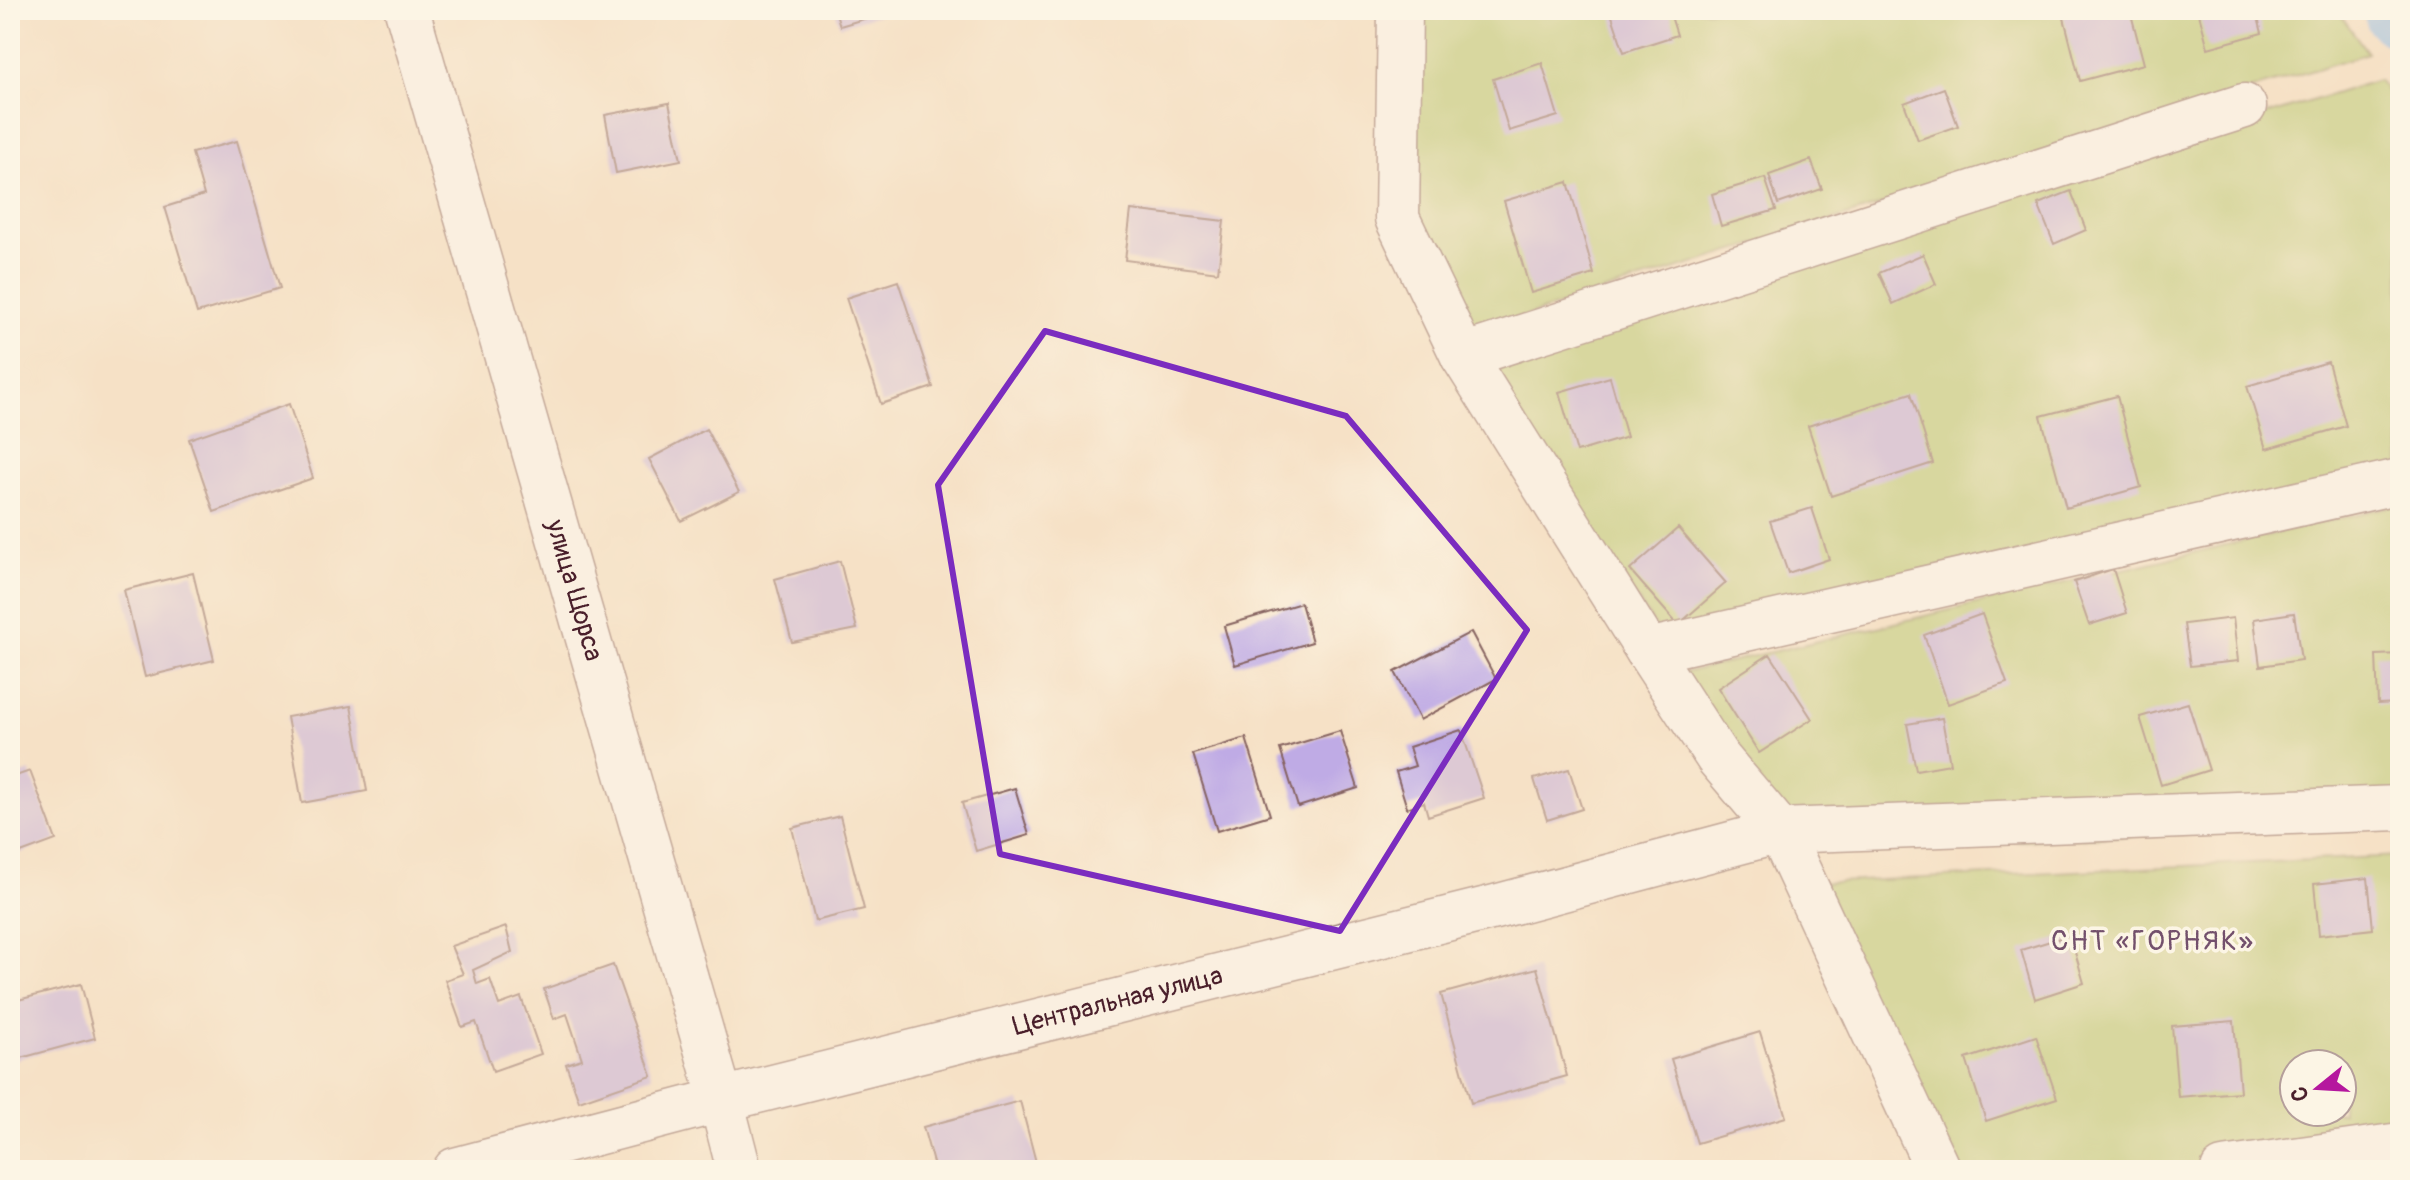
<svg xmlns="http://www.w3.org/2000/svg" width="2410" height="1180" font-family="Pangolin,sans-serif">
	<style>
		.green { fill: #b4ca6f; stroke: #7f744d; stroke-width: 2; fill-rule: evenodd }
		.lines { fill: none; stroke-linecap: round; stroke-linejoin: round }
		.river { stroke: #83b9f2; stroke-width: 72 }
		.building { fill: #bfabe5 }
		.minor-casing { stroke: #866361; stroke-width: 47 }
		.minor { stroke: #fff; stroke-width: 44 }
		.marked { fill: none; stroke: #7b2cbf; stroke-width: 6; stroke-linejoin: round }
		.labels { text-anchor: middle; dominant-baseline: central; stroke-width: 7; stroke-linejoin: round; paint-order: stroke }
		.street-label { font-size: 26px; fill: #4a1f2b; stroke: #fcf5e5 }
		.neighbourhood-label { font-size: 28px; letter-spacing: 2px; fill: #73506c; stroke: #fcf5e5 }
	</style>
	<rect width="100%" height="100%" fill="#fcf5e5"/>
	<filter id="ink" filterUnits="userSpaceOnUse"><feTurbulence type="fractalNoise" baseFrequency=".0125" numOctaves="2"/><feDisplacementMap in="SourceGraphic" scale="16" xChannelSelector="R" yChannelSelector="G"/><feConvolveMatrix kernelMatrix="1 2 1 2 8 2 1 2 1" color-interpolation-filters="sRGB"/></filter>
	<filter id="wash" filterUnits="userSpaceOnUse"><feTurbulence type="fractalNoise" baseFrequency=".006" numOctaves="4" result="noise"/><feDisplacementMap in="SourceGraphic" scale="32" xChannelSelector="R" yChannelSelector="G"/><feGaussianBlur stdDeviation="1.8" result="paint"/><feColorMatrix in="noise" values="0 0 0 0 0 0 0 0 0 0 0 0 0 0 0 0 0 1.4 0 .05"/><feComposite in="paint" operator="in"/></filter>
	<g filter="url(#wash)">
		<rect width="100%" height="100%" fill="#f6e1c6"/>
		<path class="green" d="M 1413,10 L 2337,10 L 2368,53 L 1468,334 L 1412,214 Z
			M 2378,80 L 2400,108 L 2400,471 L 1666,643 L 1482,362 Z
			M 2400,504 L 2400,824 L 1798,851 L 1678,674 Z
			M 2400,856 L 2400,1154 L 2292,1170 L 1951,1170 L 1815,883 ZM 2294,1064 L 2342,1064 L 2342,1112 L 2294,1112 Z"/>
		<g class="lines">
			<path class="river" d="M 2399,10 L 2400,12"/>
		</g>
		<g id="blocks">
			<path class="building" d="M 835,10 L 891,10 L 891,11 L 840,26 Z
				M 1610,10 L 1669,10 L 1677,35 L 1624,52 Z
				M 2062,10 L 2130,10 L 2144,64 L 2080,81 Z
				M 2198,10 L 2256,10 L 2262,33 L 2208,48 Z
				M 1542,63 L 1558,116 L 1509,131 L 1493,79 Z
				M 1944,88 L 1958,126 L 1918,140 L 1904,103 Z
				M 669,103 L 681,160 L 616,173 L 605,115 Z
				M 237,141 L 280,288 L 197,313 L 165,207 L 204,195 L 192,153 Z
				M 1811,160 L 1822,189 L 1778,204 L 1769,175 Z
				M 1765,178 L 1776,210 L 1721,226 L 1712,194 Z
				M 1568,182 L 1594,274 L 1531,293 L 1504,201 Z
				M 2071,191 L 2086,230 L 2054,244 L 2038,204 Z
				M 1131,210 L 1224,221 L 1218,272 L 1125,260 Z
				M 1923,254 L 1936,284 L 1893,304 L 1879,273 Z
				M 898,281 L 933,387 L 881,404 L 846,298 Z
				M 2328,362 L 2346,426 L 2266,449 L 2247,386 Z
				M 1610,377 L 1627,437 L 1577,452 L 1559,392 Z
				M 1911,393 L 1933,463 L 1831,496 L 1808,426 Z
				M 2117,396 L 2141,487 L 2066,508 L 2041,416 Z
				M 289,404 L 313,478 L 214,512 L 189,439 Z
				M 706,429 L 739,492 L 681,521 L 649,459 Z
				M 1812,508 L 1829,559 L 1788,573 L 1770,521 Z
				M 1678,528 L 1726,583 L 1678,625 L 1630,570 Z
				M 840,561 L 857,629 L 792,642 L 775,579 Z
				M 2113,569 L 2127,613 L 2089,625 L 2074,582 Z
				M 193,573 L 214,660 L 145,677 L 124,590 Z
				M 1301,603 L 1312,642 L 1235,665 L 1224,626 Z
				M 2294,613 L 2301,660 L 2260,666 L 2254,619 Z
				M 1982,614 L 2007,683 L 1948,704 L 1924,635 Z
				M 2233,618 L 2238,661 L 2190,666 L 2184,624 Z
				M 1471,632 L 1496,679 L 1420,720 L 1395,672 Z
				M 1770,654 L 1812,719 L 1759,753 L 1718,688 Z
				M 2400,654 L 2400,703 L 2378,704 L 2376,655 Z
				M 2188,703 L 2209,770 L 2161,785 L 2140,717 Z
				M 351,706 L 367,791 L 302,803 L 287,717 Z
				M 1942,718 L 1950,764 L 1916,770 L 1907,724 Z
				M 1461,730 L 1484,798 L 1428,816 L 1424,802 L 1407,808 L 1396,772 L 1415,766 L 1409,747 Z
				M 1340,731 L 1358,788 L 1298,807 L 1280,749 Z
				M 1246,738 L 1270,815 L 1217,831 L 1193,754 Z
				M 1569,769 L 1582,809 L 1547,820 L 1534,779 Z
				M 30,771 L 56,840 L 10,857 L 10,778 Z
				M 1015,788 L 1029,835 L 976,851 L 962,803 Z
				M 840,816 L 864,909 L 815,921 L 792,828 Z
				M 2368,878 L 2373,929 L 2319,935 L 2314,884 Z
				M 506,927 L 512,952 L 473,970 L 477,984 L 490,979 L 499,1005 L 521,997 L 541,1054 L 493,1071 L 476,1022 L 462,1027 L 445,980 L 463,974 L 451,946 Z
				M 2070,935 L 2084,983 L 2035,999 L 2021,950 Z
				M 613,965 L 652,1076 L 579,1101 L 566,1064 L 582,1059 L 567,1014 L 554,1019 L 544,989 Z
				M 1537,968 L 1567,1076 L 1471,1103 L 1441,994 Z
				M 81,984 L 95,1038 L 10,1061 L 10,1002 Z
				M 2234,1021 L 2240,1092 L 2178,1097 L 2172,1026 Z
				M 1760,1032 L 1786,1117 L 1697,1143 L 1671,1059 Z
				M 2036,1036 L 2057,1098 L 1986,1121 L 1966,1059 Z
				M 1020,1101 L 1038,1170 L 935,1170 L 923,1127 Z"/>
		</g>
	</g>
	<g filter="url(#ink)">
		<use href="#blocks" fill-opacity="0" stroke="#866361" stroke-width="2"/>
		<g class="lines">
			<g class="minor-casing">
				<g id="minor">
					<path id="s1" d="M 407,10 L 721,1100 L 739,1170"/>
					<path d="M 1400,10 L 1397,218 L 1463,356 L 1648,651 L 1718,758 L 1780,831 L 1938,1170"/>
					<path d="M 1463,356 L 2244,106"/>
					<path d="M 1648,651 L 2400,481"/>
					<path id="s2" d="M 455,1170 L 721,1100 L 1495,907 L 1780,831 L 2400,808"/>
					<path d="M 2223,1170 L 2400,1145"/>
				</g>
			</g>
			<use href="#minor" class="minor"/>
		</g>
	</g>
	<path d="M0 0H2410V1180H0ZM 1045,331 L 1346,416 L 1527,630 L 1340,931 L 1000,854 L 938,485 Z" fill="#f6e1c6" fill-opacity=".55" fill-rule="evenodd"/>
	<path class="marked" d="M 1045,331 L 1346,416 L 1527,630 L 1340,931 L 1000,854 L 938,485 Z"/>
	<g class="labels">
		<g class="street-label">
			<text stroke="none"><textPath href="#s1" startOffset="604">улица Щорса</textPath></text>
			<text stroke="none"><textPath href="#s2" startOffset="684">Центральная улица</textPath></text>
		</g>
		<g class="neighbourhood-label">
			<text x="2153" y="941">СНТ «ГОРНЯК»</text>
		</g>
	</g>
	<rect width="2410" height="1180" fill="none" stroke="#fcf5e5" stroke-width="40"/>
	<g transform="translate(2318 1088) rotate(252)"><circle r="38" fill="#fcf5e5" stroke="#b59f9b" stroke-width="2"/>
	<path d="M0-6L14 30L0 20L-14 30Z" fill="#b5179e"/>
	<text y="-12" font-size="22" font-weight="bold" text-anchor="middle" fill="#4a1f2b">С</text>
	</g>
</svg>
